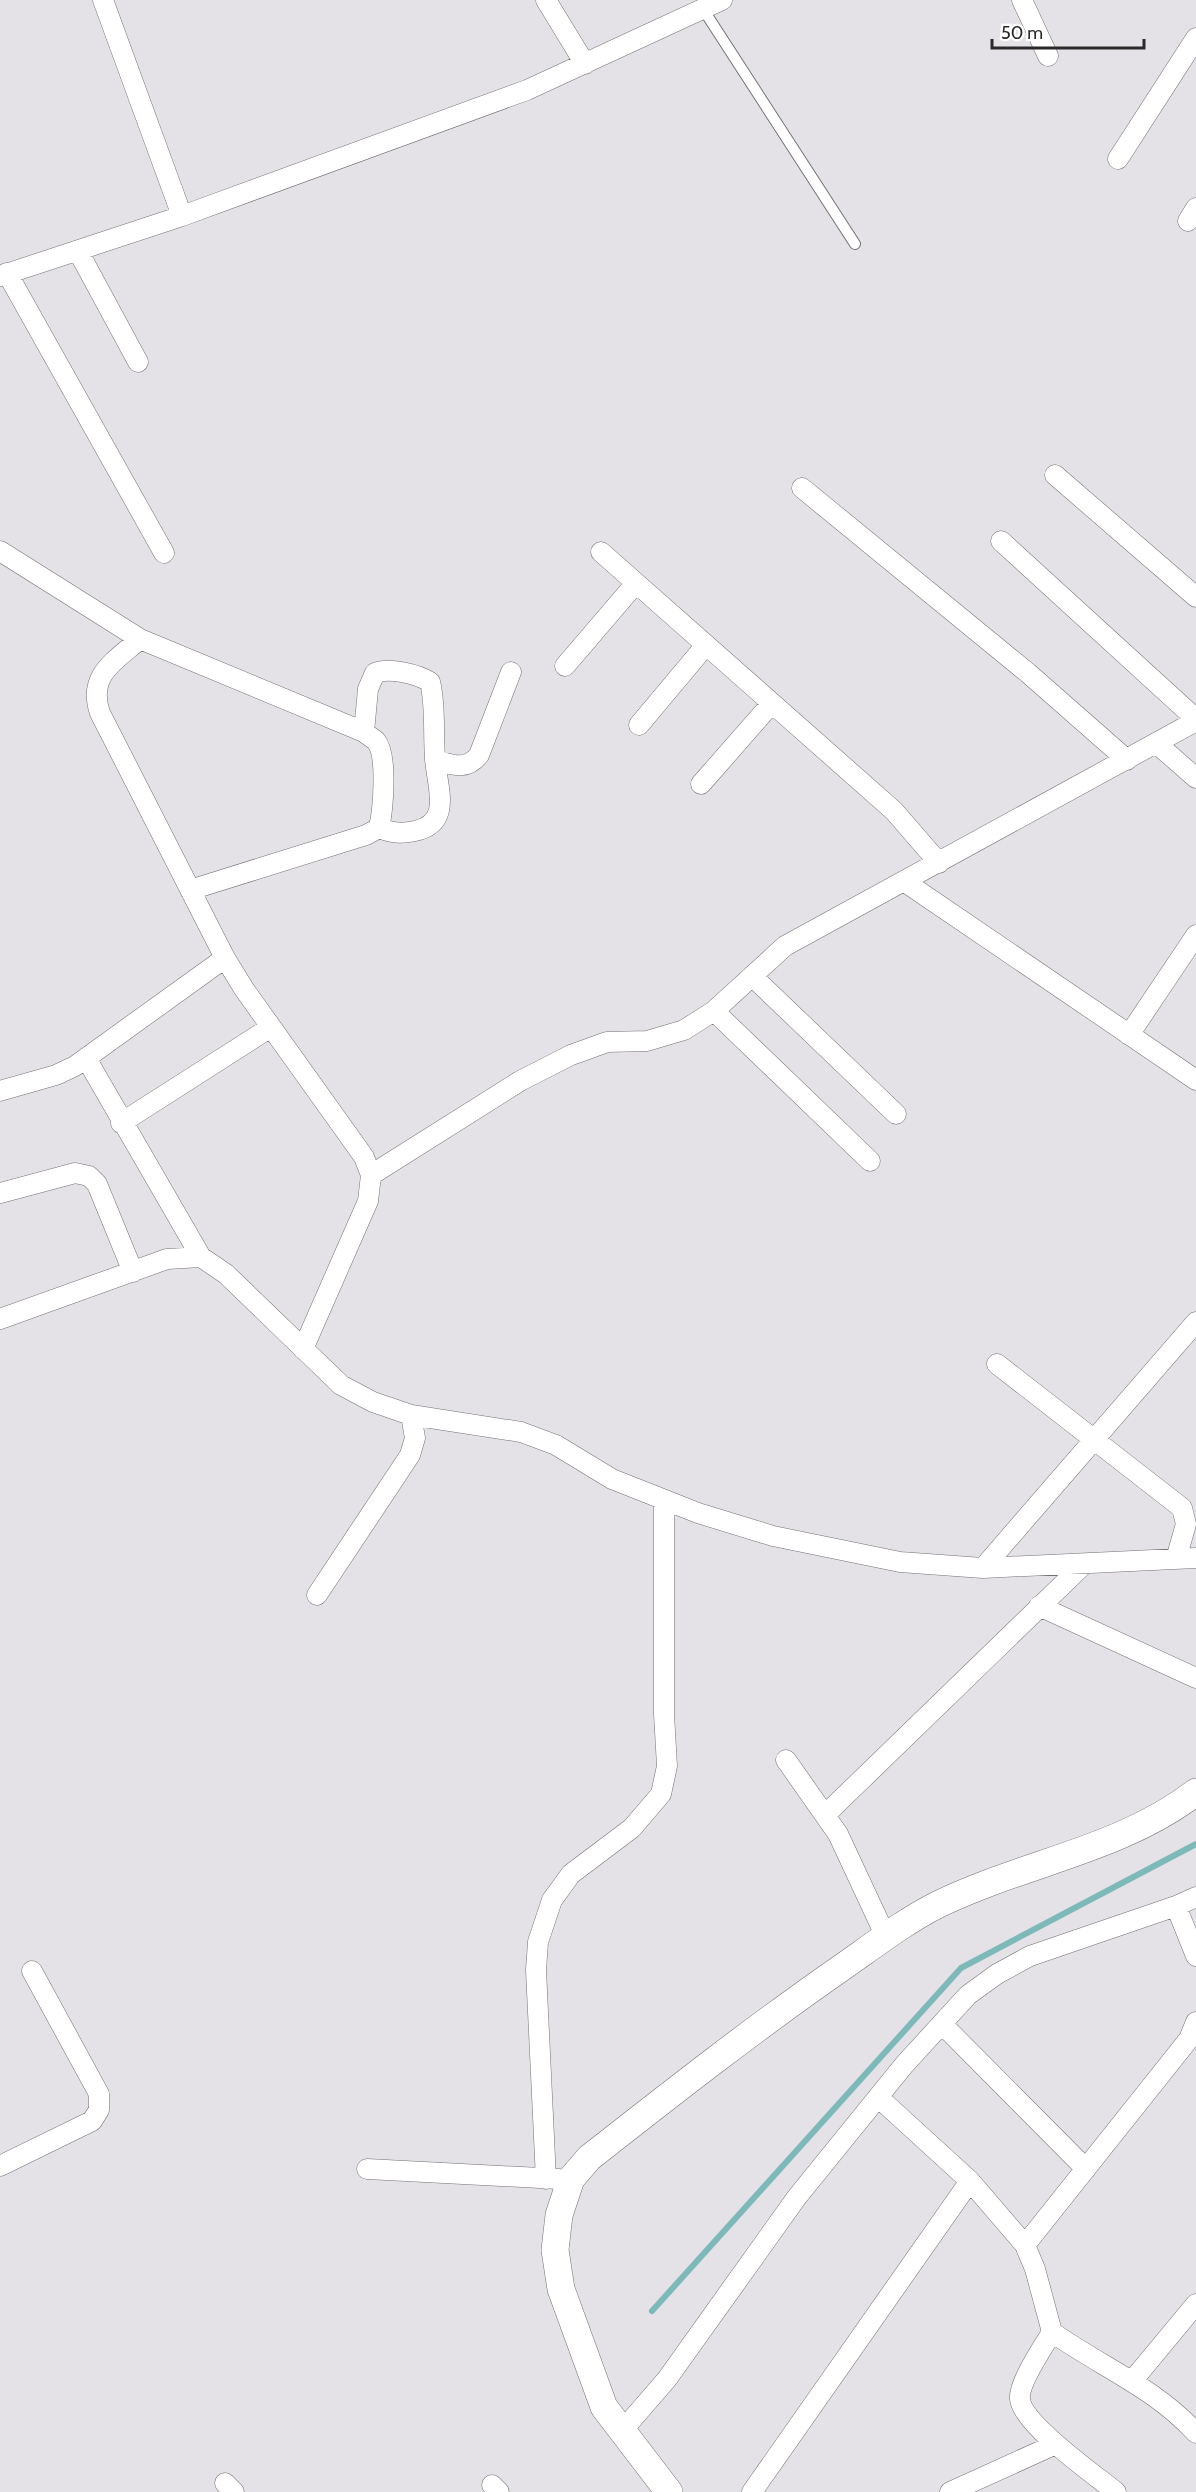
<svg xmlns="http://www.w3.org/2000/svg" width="1196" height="2492" font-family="Cabin,sans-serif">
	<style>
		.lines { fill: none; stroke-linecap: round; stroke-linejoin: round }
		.stream { stroke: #7eb9ba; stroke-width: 6 }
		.lane-casing { stroke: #737175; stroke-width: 12 }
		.street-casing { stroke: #737175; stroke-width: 21 }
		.secondary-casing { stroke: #737175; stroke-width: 28 }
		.lane { stroke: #fff; stroke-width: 10 }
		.street { stroke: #fff; stroke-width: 20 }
		.secondary { stroke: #fff; stroke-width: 27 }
	</style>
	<rect width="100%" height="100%" fill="#e4e2e6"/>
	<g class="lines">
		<path class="stream" d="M 652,2311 L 961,1968 L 1196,1844"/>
		<g class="lane-casing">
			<path id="lane" d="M 703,9 L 855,244"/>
		</g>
		<g class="street-casing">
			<path id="street" d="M 103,0 L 182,216
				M 546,0 L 585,64
				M 1022,0 L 1048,56
				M 1118,159 L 1196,38
				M 1188,221 L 1196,208
				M 78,251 L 138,362
				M 7,273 L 164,553
				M 0,276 L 182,216 L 527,90 L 722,0
				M 1055,475 L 1196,597
				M 802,488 L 1028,673 L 1127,760
				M 1001,541 L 1196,719
				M 0,551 L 140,639 L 364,732 C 367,735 373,738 376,741 C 388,755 383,810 379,828 L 366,835 L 190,890
				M 601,552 L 894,811 L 939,863
				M 140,639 C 115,661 87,675 100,713 L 225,958 L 244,989 L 364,1157 L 371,1175 L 368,1201 L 303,1349
				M 565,666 L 636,583
				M 639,725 L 706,645
				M 364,732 L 368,689 L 375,673 C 389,667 417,674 430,682 C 436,706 433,733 435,757 C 436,785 454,823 415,831 C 401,834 393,833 379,828
				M 1156,743 L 1196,778
				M 435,760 C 453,765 466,771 479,755 L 511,672
				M 701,784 L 772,703
				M 905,882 L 1196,1080
				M 752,976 L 896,1114
				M 714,1011 L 870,1161
				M 1129,1035 L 1196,935
				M 86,1058 L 201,1257
				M 0,1091 L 56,1075 L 75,1066 L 225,958
				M 121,1123 L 271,1027
				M 371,1175 L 520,1081 L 571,1055 L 607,1042 L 647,1041 L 684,1030 L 714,1011 L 785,946 L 1196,721
				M 0,1193 L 75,1173 L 89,1176 L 97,1184 L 133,1272
				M 0,1319 L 167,1259 L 201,1257 L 226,1274 L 341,1385 L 373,1402 L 411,1415 L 521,1432 L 556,1445 L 612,1479 L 698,1513 L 773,1536 L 900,1562 L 983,1568 L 1196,1558
				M 997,1364 L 1182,1508 L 1186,1524 L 1176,1559
				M 983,1568 L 1196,1322
				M 317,1595 L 410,1455 L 415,1438 L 411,1415
				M 1039,1606 L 1196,1678
				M 786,1760 L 838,1834 L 886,1937
				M 826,1814 L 1083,1565
				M 1176,1906 L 1196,1956
				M 942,2024 L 1086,2169
				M 878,2097 L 970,2181 L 1025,2245 L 1035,2269 L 1052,2332 C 1101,2367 1154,2387 1196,2433
				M 0,2166 L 92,2121 L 99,2110 L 99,2094 L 32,1971
				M 367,2169 L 559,2179
				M 546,2179 L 536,1970 L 538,1942 L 552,1900 L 571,1874 L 632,1828 L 661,1794 L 667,1766 L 664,1714 L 664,1500
				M 1025,2245 L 1189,2039 L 1196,2022
				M 1052,2332 C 1044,2346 1018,2383 1020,2399 C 1022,2424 1095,2475 1116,2492
				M 1133,2380 L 1196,2304
				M 622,2431 L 667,2379 L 797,2197 L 904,2065 L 968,1995 L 997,1974 L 1030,1956 L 1176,1906 L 1196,1897
				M 225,2483 L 234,2492
				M 492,2485 L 499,2492
				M 752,2492 L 970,2181
				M 950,2492 L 1056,2444"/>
		</g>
		<g class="secondary-casing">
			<path id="secondary" d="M 669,2492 L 604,2407 L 561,2289 L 555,2250 L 559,2215 L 571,2179 L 589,2158 C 673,2092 756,2027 844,1966 C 874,1945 905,1921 939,1904 C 1023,1863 1121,1850 1196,1792"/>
		</g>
		<use href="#lane" class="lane"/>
		<use href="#street" class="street"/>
		<use href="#secondary" class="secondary"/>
	</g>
	<path d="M992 39v9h152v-9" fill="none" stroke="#2a292a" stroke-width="3"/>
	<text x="1001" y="39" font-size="18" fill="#2a292a" stroke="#ffffff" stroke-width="4.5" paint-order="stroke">50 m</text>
</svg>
